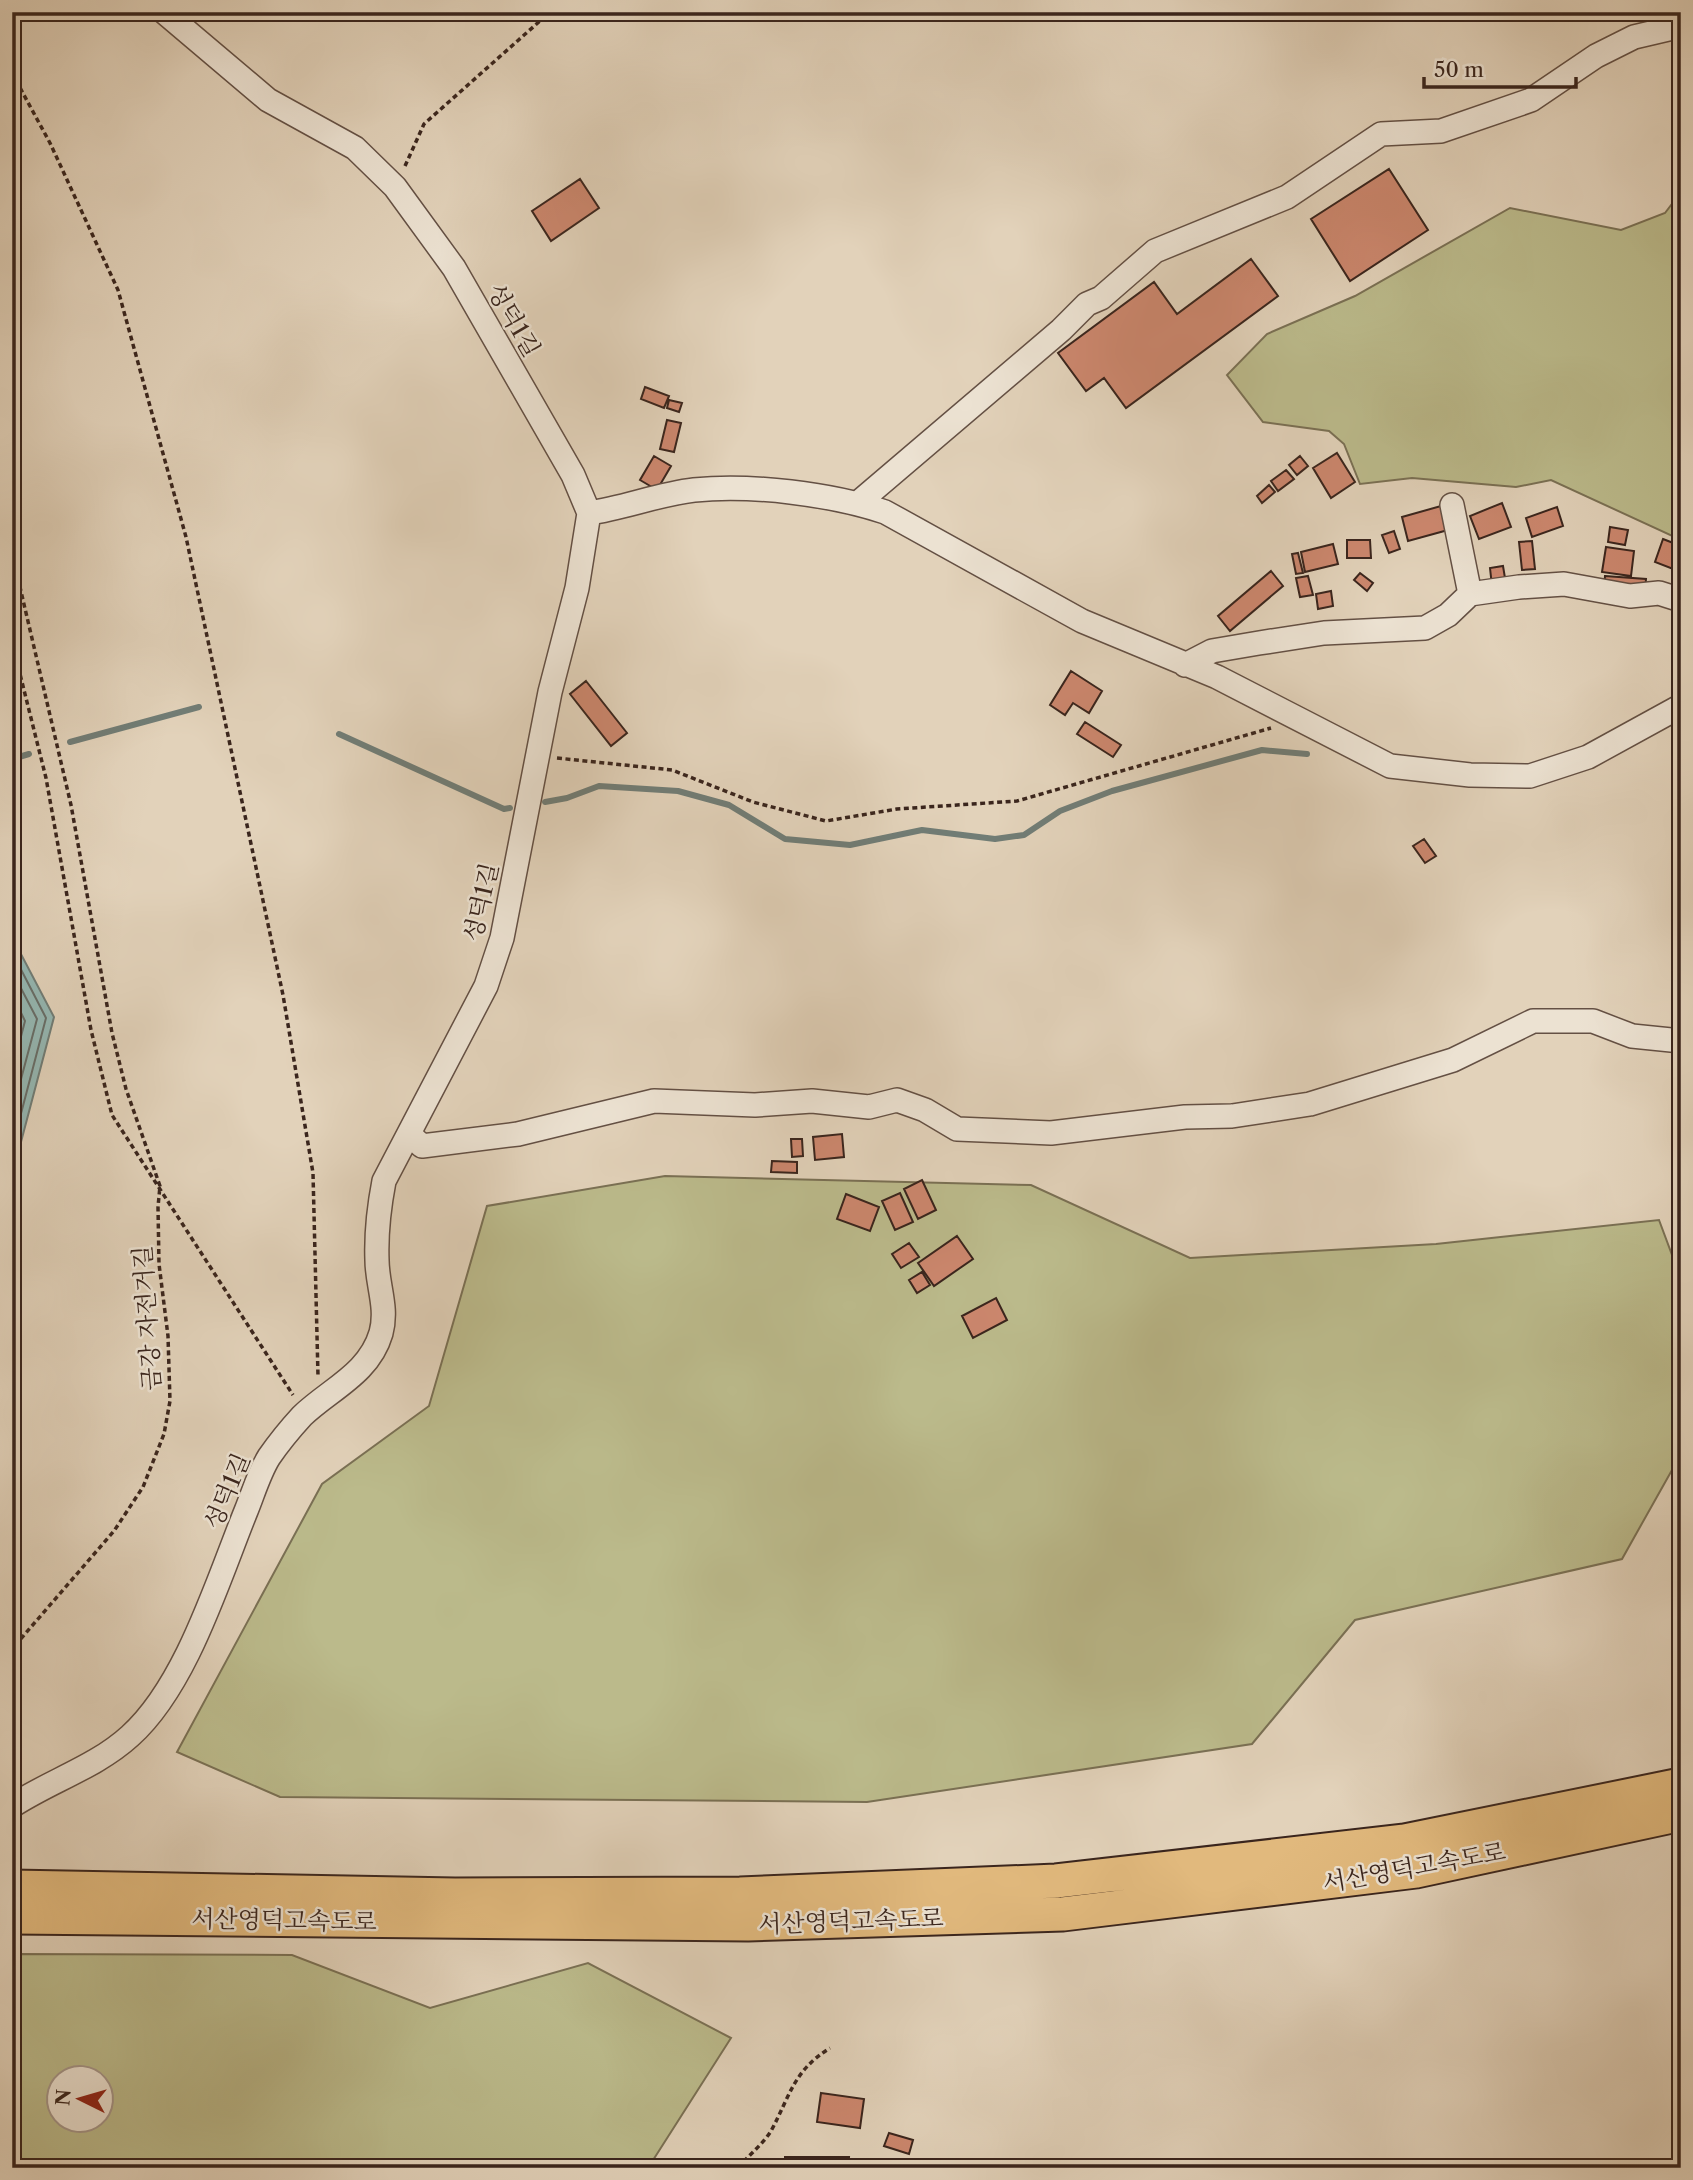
<svg xmlns="http://www.w3.org/2000/svg" width="1693" height="2180" font-family="'Libre Caslon Text','Noto Serif KR',serif">
	<style>
		.green { fill: #bbba8b; stroke: #7a7054; stroke-width: 2; fill-rule: evenodd }
		.water { fill: #95b7b2; stroke: #717d76; stroke-width: 2 }
		.lines { fill: none; stroke-linecap: round; stroke-linejoin: round }
		.shore { stroke: #686e68; stroke-width: 2 }
		.stream { stroke: #717d76; stroke-width: 6 }
		.building { fill: #cc876e; stroke: #3a251d; stroke-width: 2 }
		.minor-casing { stroke: #645044; stroke-width: 26 }
		.highway-casing { stroke: #3a251d; stroke-width: 37 }
		.path { stroke: #3a251d; stroke-width: 3.5; stroke-dasharray: 5 3.5; stroke-linecap: butt }
		.minor { stroke: #ece2d2; stroke-width: 23 }
		.highway { stroke: #e1b97d; stroke-width: 33 }
		.labels { text-anchor: middle; dominant-baseline: central; stroke-width: 5; stroke-linejoin: round; paint-order: stroke }
		.street-label { font-size: 24px; fill: #3a251d; stroke: #ece2d2 }
	</style>
	<rect width="100%" height="100%" fill="#e2d2ba"/>
	<filter id="stains"><feTurbulence type="fractalNoise" baseFrequency=".00286" numOctaves="4"/><feColorMatrix values="0 0 0 0 .2 0 0 0 0 .09 0 0 0 0 .02 0 0 0 .5 -.17"/></filter>
	<radialGradient id="worn" r=".72"><stop offset=".6" stop-color="#630" stop-opacity="0"/><stop offset="1" stop-color="#630" stop-opacity=".3"/></radialGradient>
	<path class="green" d="M 1681,192 L 1681,540 L 1551,480 L 1516,487 L 1412,478 L 1360,484 L 1344,444 L 1329,431 L 1263,422 L 1227,375 L 1267,334 L 1355,296 L 1510,208 L 1621,230 L 1665,213 Z
		M 665,1176 L 1031,1185 L 1190,1258 L 1436,1244 L 1659,1220 L 1681,1279 L 1681,1454 L 1622,1559 L 1355,1620 L 1252,1744 L 867,1802 L 280,1797 L 177,1752 L 322,1484 L 429,1406 L 487,1206 Z
		M 12,1954 L 292,1955 L 430,2008 L 588,1963 L 731,2038 L 648,2168 L 12,2168 ZM 60,2078 L 102,2078 L 102,2120 L 60,2120 Z"/>
	<path class="water" d="M 12,937 L 54,1017 L 12,1176 Z"/>
	<g class="lines">
		<path class="shore" d="M 12,952 L 46,1018 L 12,1148
			M 12,971 L 37,1019 L 12,1113
			M 12,994 L 25,1021 L 12,1071"/>
		<path class="stream" d="M 339,734 L 504,809 L 510,808
			M 70,742 L 199,707
			M 12,759 L 29,754
			M 545,802 L 567,798 L 599,786 L 678,791 L 729,805 L 785,839 L 850,845 L 922,830 L 995,839 L 1024,835 L 1060,811 L 1112,791 L 1262,750 L 1307,754"/>
	</g>
	<path class="building" d="M 1389,169 L 1428,230 L 1350,281 L 1311,219 Z
		M 580,179 L 599,208 L 551,241 L 532,211 Z
		M 1251,259 L 1278,296 L 1126,408 L 1104,378 L 1086,391 L 1058,353 L 1154,282 L 1177,314 Z
		M 645,387 L 669,396 L 664,408 L 641,399 Z
		M 669,400 L 682,403 L 679,412 L 667,408 Z
		M 667,420 L 681,423 L 674,452 L 660,449 Z
		M 1337,453 L 1355,482 L 1331,498 L 1313,468 Z
		M 654,456 L 671,466 L 657,490 L 640,480 Z
		M 1300,456 L 1308,466 L 1297,475 L 1289,465 Z
		M 1286,470 L 1294,479 L 1278,491 L 1271,481 Z
		M 1269,485 L 1275,492 L 1262,503 L 1257,496 Z
		M 1502,503 L 1511,527 L 1479,539 L 1470,516 Z
		M 1441,506 L 1448,530 L 1408,541 L 1402,517 Z
		M 1557,507 L 1563,526 L 1532,537 L 1526,518 Z
		M 1610,527 L 1628,530 L 1625,545 L 1608,542 Z
		M 1394,531 L 1400,549 L 1389,553 L 1382,535 Z
		M 1663,539 L 1681,546 L 1681,572 L 1655,562 Z
		M 1347,540 L 1370,540 L 1371,558 L 1347,558 Z
		M 1532,541 L 1535,569 L 1522,570 L 1519,542 Z
		M 1333,544 L 1338,564 L 1305,572 L 1301,552 Z
		M 1606,547 L 1634,551 L 1631,576 L 1602,572 Z
		M 1298,553 L 1303,573 L 1296,574 L 1292,554 Z
		M 1503,566 L 1506,584 L 1492,586 L 1490,568 Z
		M 1271,571 L 1283,586 L 1230,631 L 1218,616 Z
		M 1360,573 L 1373,583 L 1367,591 L 1354,580 Z
		M 1308,576 L 1313,595 L 1300,597 L 1296,578 Z
		M 1605,576 L 1646,579 L 1645,592 L 1604,588 Z
		M 1331,591 L 1333,606 L 1318,609 L 1316,594 Z
		M 1071,671 L 1102,691 L 1089,713 L 1073,703 L 1065,715 L 1050,705 Z
		M 586,681 L 627,733 L 611,746 L 570,694 Z
		M 1085,722 L 1121,745 L 1113,757 L 1077,734 Z
		M 1424,839 L 1436,856 L 1425,863 L 1413,846 Z
		M 842,1134 L 844,1157 L 815,1160 L 813,1137 Z
		M 791,1139 L 802,1139 L 803,1156 L 792,1157 Z
		M 772,1161 L 797,1162 L 797,1173 L 771,1172 Z
		M 922,1180 L 936,1210 L 918,1219 L 904,1189 Z
		M 900,1193 L 913,1222 L 895,1230 L 882,1201 Z
		M 846,1194 L 879,1207 L 870,1231 L 837,1219 Z
		M 957,1236 L 973,1259 L 934,1286 L 918,1263 Z
		M 909,1243 L 919,1257 L 901,1268 L 892,1254 Z
		M 922,1272 L 930,1285 L 917,1293 L 909,1280 Z
		M 996,1298 L 1007,1320 L 973,1338 L 962,1316 Z
		M 821,2093 L 864,2099 L 860,2128 L 817,2122 Z
		M 889,2133 L 913,2140 L 909,2154 L 884,2146 Z
		M 785,2157 L 849,2157 L 848,2168 L 785,2168 Z"/>
	<g class="lines">
		<g class="minor-casing">
			<path id="minor" d="M 858,503 L 1061,330 L 1087,304 L 1101,298 L 1155,251 L 1287,197 L 1381,134 L 1441,131 L 1531,100 L 1596,56 L 1634,37 L 1681,26
				M 1452,505 L 1470,594
				M 589,513 C 624,508 659,494 694,490 C 751,484 831,494 885,512 L 1082,621 L 1217,677 L 1390,766 L 1470,775 L 1530,776 L 1588,757 L 1681,706
				M 1185,665 L 1212,651 L 1259,643 L 1324,633 L 1425,628 L 1448,615 L 1470,594 L 1519,587 L 1564,584 L 1630,596 L 1659,593 L 1681,600
				M 409,1134 L 422,1146 L 518,1134 L 654,1101 L 755,1105 L 812,1101 L 869,1107 L 897,1100 L 925,1110 L 957,1129 L 1051,1133 L 1185,1117 L 1232,1116 L 1310,1104 L 1453,1060 L 1533,1021 L 1593,1021 L 1632,1036 L 1681,1041
				M 12,1806 C 50,1781 96,1767 130,1736 C 186,1686 218,1580 246,1511 C 253,1494 259,1473 269,1457 C 278,1444 291,1428 302,1416 C 330,1389 369,1374 381,1333 C 388,1307 377,1285 377,1260 C 376,1233 379,1207 384,1181 L 486,986 L 502,938 L 550,692 L 577,588 L 589,513 L 573,475 L 454,268 L 395,187 L 355,148 L 268,100 L 164,12"/>
		</g>
		<g class="highway-casing">
			<path id="highway" d="M 12,1887 L 455,1895 L 740,1894 L 1056,1881 L 1405,1841 L 1681,1785
				M 12,1917 L 748,1924 L 1063,1914 L 1416,1871 L 1681,1814"/>
		</g>
		<path class="path" d="M 12,73 L 50,143 L 118,290 L 186,537 L 283,995 L 313,1173 L 318,1376
			M 405,166 L 424,124 L 550,12
			M 12,553 L 71,805 L 112,1033 L 126,1089 L 160,1186 L 158,1207 L 159,1264 L 168,1336 L 170,1401 L 164,1434 L 143,1487 L 114,1531 L 12,1649
			M 12,642 L 46,778 L 91,1030 L 112,1115 L 293,1395
			M 557,758 L 672,770 L 753,802 L 826,821 L 897,809 L 1017,801 L 1271,728
			M 738,2168 C 748,2156 763,2144 771,2131 C 790,2096 793,2071 830,2048"/>
		<use href="#minor" class="minor"/>
		<use href="#highway" class="highway"/>
	</g>
	<g class="labels">
		<g class="street-label">
			<text transform="translate(514 320) rotate(60)">성덕1길</text>
			<text transform="translate(481 902) rotate(-77)">성덕1길</text>
			<text transform="translate(147 1318) rotate(-94)">금강 자전거길</text>
			<text transform="translate(227 1491) rotate(-67)">성덕1길</text>
			<text transform="translate(1414 1867) rotate(-10)">서산영덕고속도로</text>
			<text transform="translate(284 1920) rotate(1)">서산영덕고속도로</text>
			<text transform="translate(851 1921) rotate(-2)">서산영덕고속도로</text>
		</g>
	</g>
	<rect width="1693" height="2180" fill="none" stroke="#e2d2ba" stroke-width="42"/>
	<rect x="14" y="14" width="1665" height="2152" fill="none" stroke="#3a251d" stroke-width="3.5"/>
	<rect x="21" y="21" width="1651" height="2138" fill="none" stroke="#3a251d" stroke-width="2"/>
	<g transform="translate(80 2099) rotate(275)"><circle r="33" fill="#ece2d2" stroke="#a5968a" stroke-width="2"/>
	<path d="M0-5L12 26L0 18L-12 26Z" fill="#8f2418"/>
	<text y="-10" font-size="19" font-weight="bold" text-anchor="middle" fill="#3a251d">N</text>
	</g>
	<path d="M1424 77v10h152v-10" fill="none" stroke="#3a251d" stroke-width="3.5"/>
	<text x="1434" y="77" font-size="21" fill="#3a251d" stroke="#ece2d2" stroke-width="5" paint-order="stroke">50 m</text>
	<rect width="100%" height="100%" filter="url(#stains)"/>
	<rect width="100%" height="100%" fill="url(#worn)"/>
</svg>
